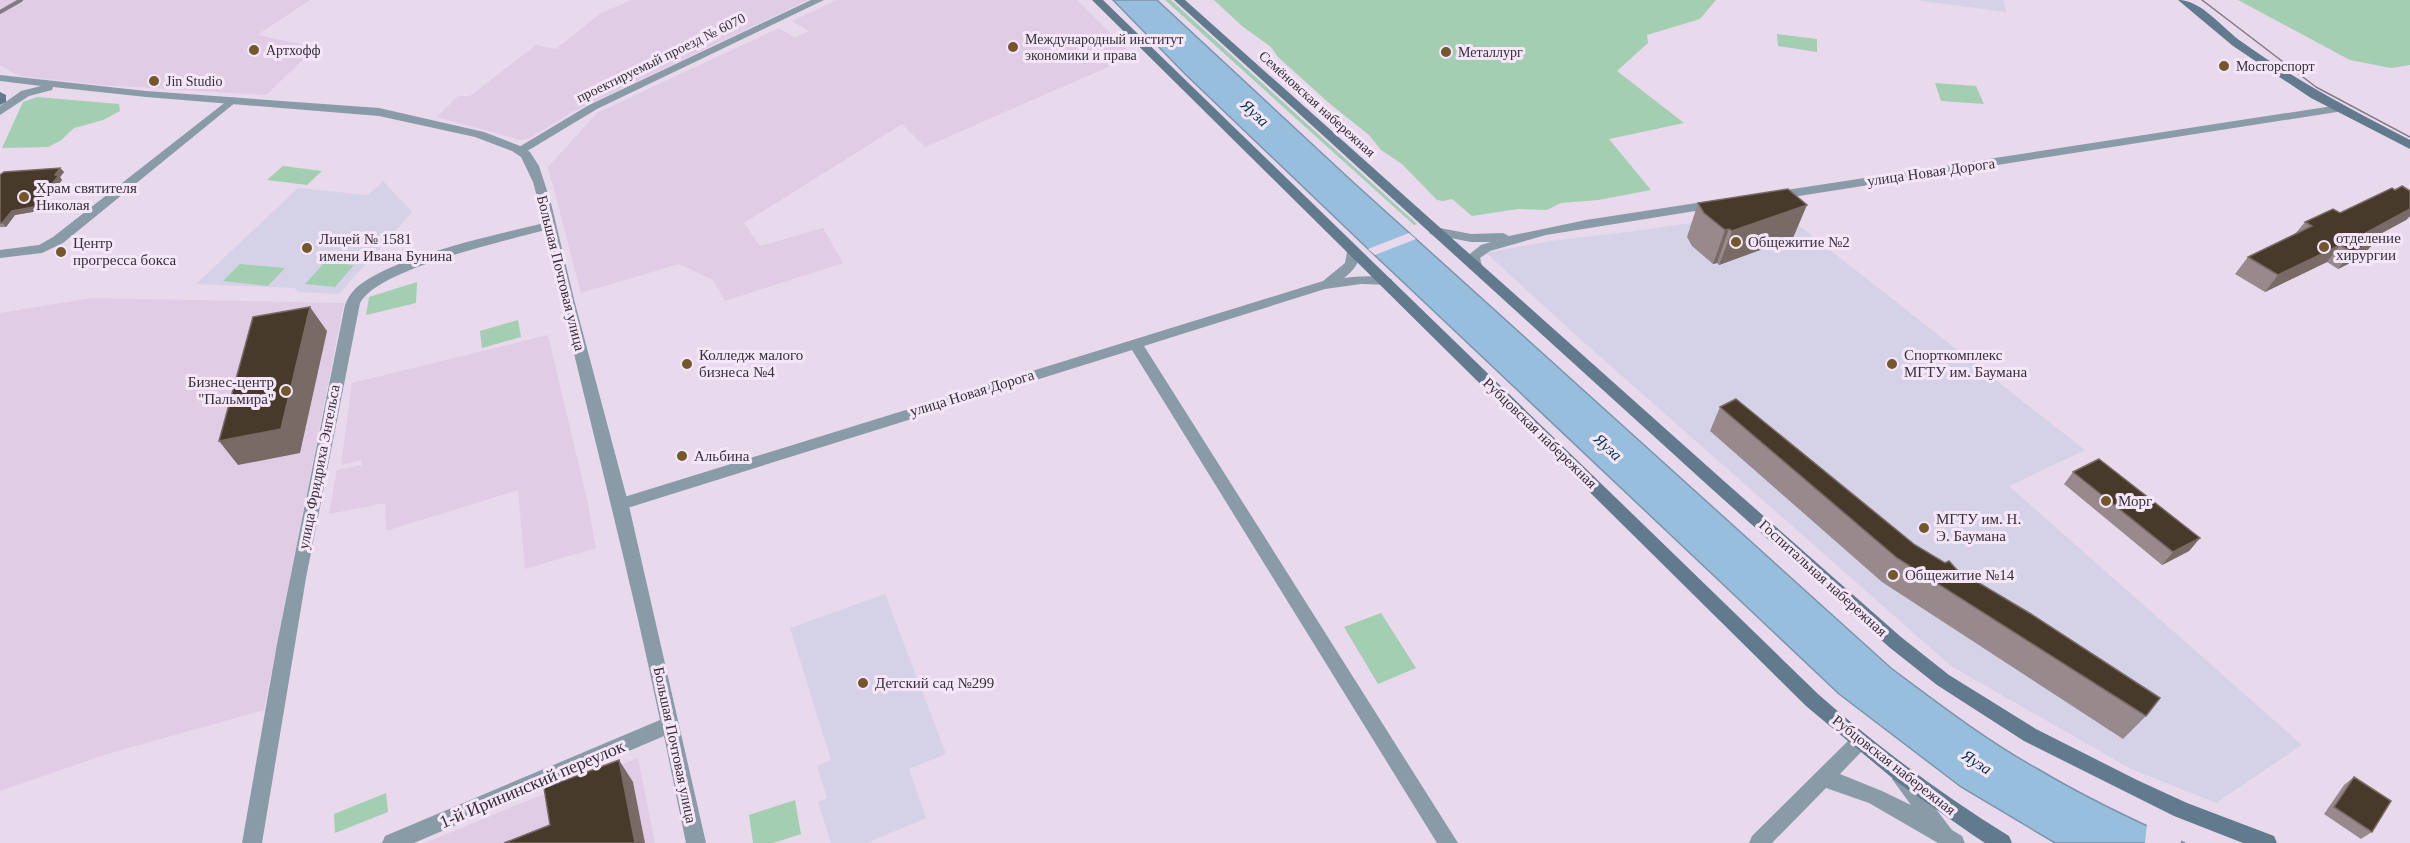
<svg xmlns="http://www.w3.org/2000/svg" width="2410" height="843" font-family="'Times New Roman',serif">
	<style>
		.built { fill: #e0cce5 }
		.education { fill: #d5d2e8 }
		.green { fill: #a3ceb2 }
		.water { fill: #97bedd; stroke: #7a94ac; stroke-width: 1.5 }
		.pier { fill: #e8d9ed }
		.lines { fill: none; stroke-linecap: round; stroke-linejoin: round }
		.minor { fill: #8a9ba8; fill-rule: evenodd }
		.tertiary { fill: #8a9ba8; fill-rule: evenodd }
		.secondary { fill: #617a8d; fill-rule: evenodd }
		.tram { stroke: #847a87; stroke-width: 1.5 }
		.rail { stroke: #847a87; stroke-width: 4 }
		.wall { fill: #988a8c }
		.shaded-wall { fill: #786a65 }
		.building { fill: #483a2b; stroke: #786a65; stroke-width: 1.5 }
		.poi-dot { fill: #74582b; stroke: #f5e6fa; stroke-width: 2 }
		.labels { text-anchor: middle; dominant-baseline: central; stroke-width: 6; stroke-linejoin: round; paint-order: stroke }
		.far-poi-label { font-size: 14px; fill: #373139; stroke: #f5e6fa; text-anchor: start }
		.far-street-label { font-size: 14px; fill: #373139; stroke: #f5e6fa }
		.street-label { font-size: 15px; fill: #373139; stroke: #f5e6fa }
		.poi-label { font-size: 15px; fill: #373139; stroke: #f5e6fa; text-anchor: start }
		.water-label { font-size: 16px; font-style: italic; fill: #053553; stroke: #f5e6fa }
		.near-street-label { font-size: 18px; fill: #373139; stroke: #f5e6fa }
	</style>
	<rect width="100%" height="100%" fill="#e8d9ed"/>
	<path class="built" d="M 0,0 L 310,0 L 257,35 L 316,47 L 266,95 L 102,85 L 19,76 L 0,65 Z
		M 632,0 L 808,0 L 572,112 L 530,138 L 521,140 L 437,117 L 458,96 L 470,96 L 536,45 L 556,49 L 601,13 Z
		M 837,0 L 1077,0 L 1133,56 L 925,147 L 902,124 L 744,223 L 760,246 L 823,228 L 843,263 L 725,301 L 713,280 L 679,264 L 581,293 L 548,167 L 597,113 L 779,28 L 795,38 L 809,31 L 792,21 Z
		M 91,298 L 344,303 L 264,710 L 107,754 L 0,791 L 0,313 Z
		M 548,335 L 588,504 L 596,548 L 525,569 L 518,490 L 386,531 L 385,503 L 329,514 L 337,470 L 362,465 L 362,460 L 341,465 L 352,383 Z
		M 638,758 L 655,843 L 425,843 L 524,802 Z"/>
	<path class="education" d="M 1919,0 L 2003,0 L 2007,12 L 1921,1 Z
		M 383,181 L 412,212 L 339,294 L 299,292 L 294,288 L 196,284 L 298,188 L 368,195 Z
		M 1779,210 L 2085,450 L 2009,486 L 2302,745 L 2216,803 L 2131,769 L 1951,666 L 1580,339 L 1486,253 L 1551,241 L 1643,230 Z
		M 885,594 L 946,754 L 909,769 L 926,818 L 867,843 L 831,843 L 818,802 L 827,798 L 817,766 L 831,760 L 790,628 Z"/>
	<path class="green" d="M 1165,0 L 1171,0 L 1417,224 L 1414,225 Z
		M 1214,0 L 1716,0 L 1700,19 L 1647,35 L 1648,43 L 1617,71 L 1684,123 L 1609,139 L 1651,190 L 1598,200 L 1561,203 L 1547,210 L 1518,209 L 1472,216 L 1452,199 L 1443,201 L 1437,200 L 1402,164 L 1381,150 L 1369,135 L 1329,103 L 1278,57 L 1271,47 L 1242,26 Z
		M 2238,0 L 2410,0 L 2410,65 L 2391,68 L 2350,60 Z
		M 1777,34 L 1817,39 L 1817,52 L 1778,46 Z
		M 1935,83 L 1976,86 L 1984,104 L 1941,101 Z
		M 37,97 L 119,104 L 120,111 L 103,120 L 74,128 L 60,141 L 48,147 L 2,148 L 23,102 Z
		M 283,166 L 322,171 L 307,185 L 267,180 Z
		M 325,262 L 354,265 L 335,287 L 305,284 Z
		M 240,264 L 285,268 L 268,286 L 223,281 Z
		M 417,282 L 416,303 L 366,315 L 369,297 Z
		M 518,320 L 521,337 L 482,348 L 480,331 Z
		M 1381,613 L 1416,668 L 1378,684 L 1344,627 Z
		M 386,793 L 388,812 L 335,833 L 334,814 Z
		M 795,800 L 801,834 L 773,843 L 753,843 L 749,815 Z"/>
	<path class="water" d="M 1113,0 L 1157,0 L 1353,182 L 1891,668 C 1938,703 1986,740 2038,769 C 2085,797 2135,821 2185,843 L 2055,843 L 1961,787 L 1839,694 L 1368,249 L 1185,74 Z"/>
	<path class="pier" d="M 1409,233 L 1416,239 L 1375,255 L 1368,249 Z
		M 2147,823 L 2181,838 L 2181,843 L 2145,843 Z"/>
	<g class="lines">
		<path class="minor" d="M 811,0 L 824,0 L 597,109 L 524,153 L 520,154 L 514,150 L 589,105 Z
			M 232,97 L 238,100 L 236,102 L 63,243 L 42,253 L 0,258 L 0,250 L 39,245 L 53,237 Z
			M 2339,105 L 2343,107 L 2343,111 L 1773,200 L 1767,196 L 1773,192 Z
			M 1716,200 L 1720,201 L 1722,204 L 1720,207 L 1546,235 L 1490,251 L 1480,258 L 1482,266 L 1475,270 L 1470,269 L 1466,257 L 1481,245 L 1491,242 L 1471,242 L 1430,234 L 1429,231 L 1435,227 L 1471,234 L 1503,233 L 1509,236 L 1586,220 Z
			M 1354,248 L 1361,252 C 1359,264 1353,271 1344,278 C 1360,276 1376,275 1391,279 L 1393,282 L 1391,285 L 1361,284 L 1325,289 L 1144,346 L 1458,843 L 1437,843 L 1132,350 L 621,510 L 615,508 L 613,504 L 615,500 L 621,498 L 1323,281 L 1345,263 L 1347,252 Z"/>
		<path class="tertiary" d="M 0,75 L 146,91 L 379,108 L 484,132 L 520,146 L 530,152 L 539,166 L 551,203 L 575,303 L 629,506 L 706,843 L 686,843 L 664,736 L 414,843 L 382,843 L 385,836 L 660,720 C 626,556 582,394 545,230 C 506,241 379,268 360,303 L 306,578 L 262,843 L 242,843 L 277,644 L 345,305 C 347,300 350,294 355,289 C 389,257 496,235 544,223 L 533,182 L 521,157 L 512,151 L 475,137 L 379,116 L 146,97 L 53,87 L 52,90 L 29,96 L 0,115 L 0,106 L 21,91 L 41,86 L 0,81 Z
			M 1859,734 L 1865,736 L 1868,742 L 1865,748 L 1840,774 L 1882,791 L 1911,805 L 1892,779 L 1894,773 L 1901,770 L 1908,773 L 1952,830 L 1962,836 L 1965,843 L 1938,843 L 1869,803 L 1826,788 L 1772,843 L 1749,843 L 1752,836 L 1853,736 Z"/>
		<path class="secondary" d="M 1092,0 L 1103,0 L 1818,694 C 1878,747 1941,794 2009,836 L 2012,843 L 1985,843 L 1970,833 L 1897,782 L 1806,706 Z
			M 1174,0 L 1185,0 L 1725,482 L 1901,637 L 1949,675 L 2036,729 L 2137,780 L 2187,803 L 2274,836 L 2277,843 L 2243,843 L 2174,816 L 2024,741 L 1937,685 L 1889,647 L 1713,490 Z
			M 2178,0 C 2202,0 2223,29 2242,42 C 2295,80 2352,110 2410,140 L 2410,149 L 2311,98 L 2233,46 Z
			M 0,92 L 6,95 L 6,102 L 0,105 Z"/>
		<path class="tram" d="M 2202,0 L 2316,87 L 2410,137"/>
		<path class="rail" d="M 0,12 L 21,0"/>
	</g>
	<path class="wall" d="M 60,168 L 64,172 L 60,177 L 62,180 L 38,211 L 15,215 L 6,227 L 0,227 L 0,175 Z
		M 2395,190 L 2410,191 L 2410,216 L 2406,220 L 2373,238 L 2376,240 L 2362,257 L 2338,269 L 2327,262 L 2265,292 L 2235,274 L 2248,257 L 2295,234 L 2305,222 L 2340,213 Z
		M 1698,203 L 1793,238 L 1719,265 L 1717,263 L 1713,264 L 1692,246 L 1687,237 Z
		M 1720,407 L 1915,545 L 1957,570 L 2146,716 L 2123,739 L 1882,582 L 1710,431 Z
		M 2073,472 L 2200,538 L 2189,551 L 2162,565 L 2064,484 Z
		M 2354,777 L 2372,832 L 2361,839 L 2324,814 L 2344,785 Z"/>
	<path class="shaded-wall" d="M 60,168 L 64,172 L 60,177 L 62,180 L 38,211 L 15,215 L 6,227 L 2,223 L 12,211 L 55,175 Z
		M 1807,205 L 1793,238 L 1719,265 L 1732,231 Z
		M 2410,205 L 2410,216 L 2406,220 L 2350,250 L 2364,234 Z
		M 1729,229 L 1717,263 L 1713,264 L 1725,230 Z
		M 2376,240 L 2362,257 L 2338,269 L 2352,252 Z
		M 2340,245 L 2327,262 L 2265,292 L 2278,275 Z
		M 310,307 L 327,331 L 300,453 L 238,465 L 219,441 Z
		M 2200,538 L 2189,551 L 2162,565 L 2173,552 Z
		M 619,760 L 633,782 L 645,843 L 635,843 Z"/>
	<path class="building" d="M 60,168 L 55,175 L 59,175 L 34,207 L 12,211 L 2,223 L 0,223 L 0,175 L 4,172 Z
		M 2402,186 L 2410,191 L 2410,209 L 2364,234 L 2376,240 L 2352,252 L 2340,245 L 2278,275 L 2248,257 L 2312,226 L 2305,222 L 2333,209 L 2340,213 L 2392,188 L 2395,190 Z
		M 1788,189 L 1807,205 L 1732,231 L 1729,229 L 1725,230 L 1704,213 L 1698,203 Z
		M 310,307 L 281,429 L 219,441 L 253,317 Z
		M 1736,399 L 1915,545 L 1945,563 L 1949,561 L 1957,570 L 2031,614 L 2160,698 L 2146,716 L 1897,558 L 1720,407 Z
		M 2099,459 L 2200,538 L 2173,552 L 2073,472 Z
		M 619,760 L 635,843 L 504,843 L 550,825 L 544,788 Z
		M 2354,777 L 2391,801 L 2372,832 L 2334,807 Z"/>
	<g class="poi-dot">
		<circle cx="1013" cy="47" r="6"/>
		<circle cx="254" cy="50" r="6"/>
		<circle cx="1446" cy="52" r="6"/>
		<circle cx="2224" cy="66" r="6"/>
		<circle cx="154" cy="81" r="6"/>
		<circle cx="24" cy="197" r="6"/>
		<circle cx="1736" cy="242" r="6"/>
		<circle cx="2324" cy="247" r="6"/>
		<circle cx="307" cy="248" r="6"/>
		<circle cx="61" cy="252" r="6"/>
		<circle cx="687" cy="364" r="6"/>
		<circle cx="1892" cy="364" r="6"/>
		<circle cx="286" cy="391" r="6"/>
		<circle cx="682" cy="456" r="6"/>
		<circle cx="2106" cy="501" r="6"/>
		<circle cx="1924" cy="528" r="6"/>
		<circle cx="1893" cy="575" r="6"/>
		<circle cx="863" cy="683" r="6"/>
	</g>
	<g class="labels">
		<g class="far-poi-label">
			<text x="1025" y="39">Международный институт<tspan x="1025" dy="16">экономики и права</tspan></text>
			<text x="266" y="50">Артхофф</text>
			<text x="1458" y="52">Металлург</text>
			<text x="2236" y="66">Мосгорспорт</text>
			<text x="166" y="81">Jin Studio</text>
		</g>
		<g class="far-street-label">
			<text transform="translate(661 58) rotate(-26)">проектируемый проезд № 6070</text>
			<text transform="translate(1317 104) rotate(42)">Семёновская набережная</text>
		</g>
		<g class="street-label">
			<text transform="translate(1931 172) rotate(-8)">улица Новая Дорога</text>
			<text transform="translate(561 273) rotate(76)">Большая Почтовая улица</text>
			<text transform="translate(972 393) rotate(-17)">улица Новая Дорога</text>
			<text transform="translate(1540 433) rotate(44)">Рубцовская набережная</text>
			<text transform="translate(319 467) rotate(-79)">улица Фридриха Энгельса</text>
			<text transform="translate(1823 578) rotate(42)">Госпитальная набережная</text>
			<text transform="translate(675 745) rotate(78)">Большая Почтовая улица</text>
			<text transform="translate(1894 765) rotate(38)">Рубцовская набережная</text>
		</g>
		<g class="poi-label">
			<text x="36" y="188">Храм святителя<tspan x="36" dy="17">Николая</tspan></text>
			<text x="2336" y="238">отделение<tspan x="2336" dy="17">хирургии</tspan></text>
			<text x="319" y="239">Лицей № 1581<tspan x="319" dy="17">имени Ивана Бунина</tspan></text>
			<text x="1748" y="242">Общежитие №2</text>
			<text x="73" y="243">Центр<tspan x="73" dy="17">прогресса бокса</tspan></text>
			<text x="699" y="355">Колледж малого<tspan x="699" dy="17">бизнеса №4</tspan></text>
			<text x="1904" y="355">Спорткомплекс<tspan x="1904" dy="17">МГТУ им. Баумана</tspan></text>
			<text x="274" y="382" text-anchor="end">Бизнес-центр<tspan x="274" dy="17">"Пальмира"</tspan></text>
			<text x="694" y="456">Альбина</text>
			<text x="2118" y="501">Морг</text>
			<text x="1936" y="519">МГТУ им. Н.<tspan x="1936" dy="17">Э. Баумана</tspan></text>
			<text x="1905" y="575">Общежитие №14</text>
			<text x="875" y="683">Детский сад №299</text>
		</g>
		<g class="water-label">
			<text transform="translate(1255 113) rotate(43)">Яуза</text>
			<text transform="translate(1608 447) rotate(43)">Яуза</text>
			<text transform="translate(1977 762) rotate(33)">Яуза</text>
		</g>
		<g class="near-street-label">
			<text transform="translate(532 784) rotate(-23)">1-й Ирининский переулок</text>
		</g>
	</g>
</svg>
